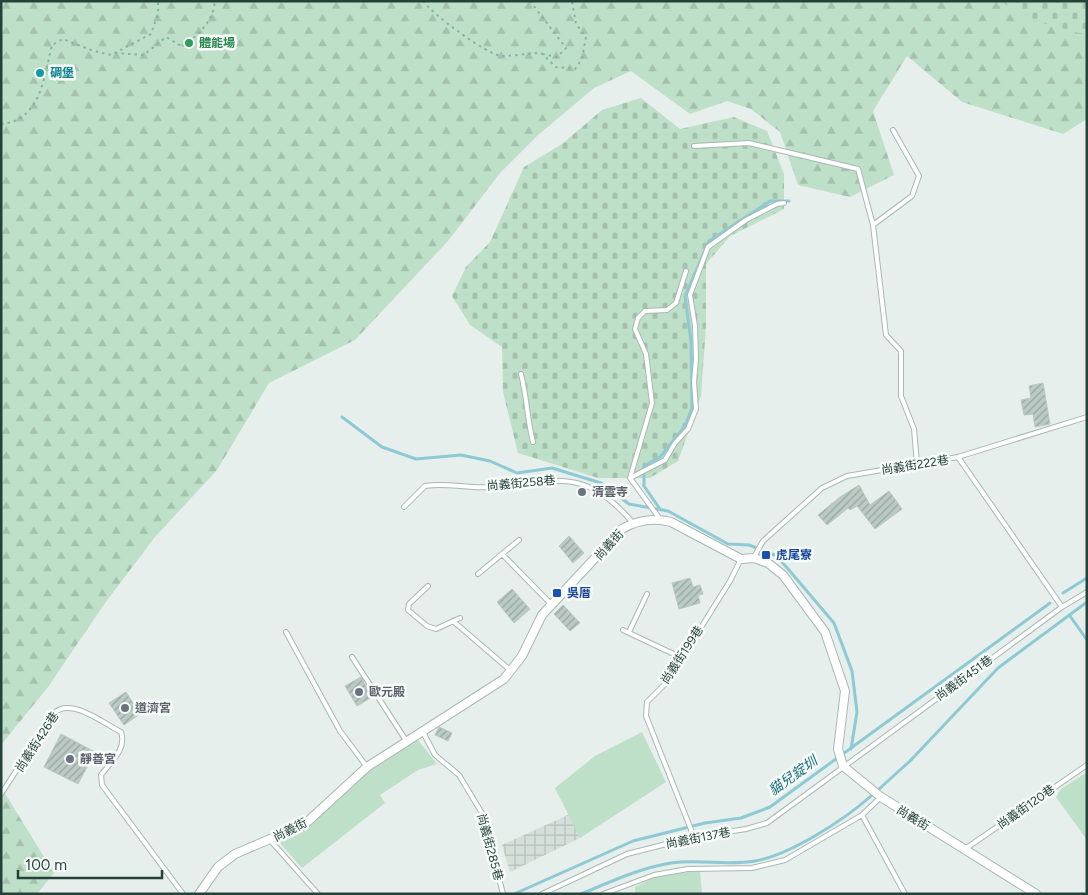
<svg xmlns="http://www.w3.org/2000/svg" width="1088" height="895" font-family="Figtree,'Noto Sans TC',sans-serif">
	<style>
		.industrial { fill: url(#industrial-grid) }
		.green { fill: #bfe0c8 }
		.forest { fill: url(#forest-firs) }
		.cemetery { fill: url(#cemetery-stones) }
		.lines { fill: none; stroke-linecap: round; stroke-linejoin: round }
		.stream { stroke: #8ec9d4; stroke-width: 3 }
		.building { fill: url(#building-hatch); stroke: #b8c9c2 }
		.service-casing { stroke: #a8b8b2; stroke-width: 6 }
		.minor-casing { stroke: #a8b8b2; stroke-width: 10 }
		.path { stroke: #86b3a5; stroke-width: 2; stroke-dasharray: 2.5 4; stroke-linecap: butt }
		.service { stroke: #fff; stroke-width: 4 }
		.minor { stroke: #fff; stroke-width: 8 }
		.leisure-dot { fill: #2e9e5b; stroke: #f7fbf9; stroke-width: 2 }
		.culture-dot { fill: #0f9aa8; stroke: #f7fbf9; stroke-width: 2 }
		.worship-dot { fill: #6b7280; stroke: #f7fbf9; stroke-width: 2 }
		.transit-dot { fill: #1a4fb4; stroke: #f7fbf9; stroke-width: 2 }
		.labels { text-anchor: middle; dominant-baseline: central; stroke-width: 5; stroke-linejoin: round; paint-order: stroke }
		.leisure-label { font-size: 12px; font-weight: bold; fill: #27864d; stroke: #f7fbf9; text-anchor: start }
		.culture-label { font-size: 12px; font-weight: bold; fill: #0d838f; stroke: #f7fbf9; text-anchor: start }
		.street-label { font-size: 12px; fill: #24423a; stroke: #f7fbf9 }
		.worship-label { font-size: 12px; font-weight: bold; fill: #5b616d; stroke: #f7fbf9; text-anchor: start }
		.transit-label { font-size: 12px; font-weight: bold; fill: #164399; stroke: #f7fbf9; text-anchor: start }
		.water-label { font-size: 14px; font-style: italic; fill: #1c6f80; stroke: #f7fbf9 }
	</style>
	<defs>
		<pattern id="industrial-grid" width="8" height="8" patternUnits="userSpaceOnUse" patternTransform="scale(1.25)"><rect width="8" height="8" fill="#d4dfda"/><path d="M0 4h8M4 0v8" fill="none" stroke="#b6c1bc"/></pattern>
		<pattern id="forest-firs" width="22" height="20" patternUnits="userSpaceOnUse" patternTransform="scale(1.25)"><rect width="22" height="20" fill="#bfe0c8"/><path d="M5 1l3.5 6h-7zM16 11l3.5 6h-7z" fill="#a4c1ad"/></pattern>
		<pattern id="cemetery-stones" width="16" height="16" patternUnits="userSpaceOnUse" patternTransform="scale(1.25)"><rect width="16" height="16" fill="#bfe0c8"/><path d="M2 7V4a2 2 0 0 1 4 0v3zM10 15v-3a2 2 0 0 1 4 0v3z" fill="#a4c1ad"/></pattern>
		<pattern id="building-hatch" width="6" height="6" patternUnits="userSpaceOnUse" patternTransform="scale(1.25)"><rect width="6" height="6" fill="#bbcac4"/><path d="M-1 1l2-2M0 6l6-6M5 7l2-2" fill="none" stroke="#98a6a0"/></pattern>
	</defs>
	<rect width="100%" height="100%" fill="#e6efeb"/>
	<path class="industrial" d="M 570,814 L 580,838 L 510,872 L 502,845 Z"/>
	<path class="green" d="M 642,732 L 666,782 L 580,838 L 555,788 L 595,756 Z
		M 418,740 L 437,764 L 418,770 L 380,795 L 385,803 L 302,868 L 278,841 L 306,828 L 371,769 Z
		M 1087,772 L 1087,840 L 1056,797 L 1061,789 Z
		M 700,871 L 702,894 L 635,894 L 635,887 L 659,875 Z"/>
	<path class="forest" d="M 1,1 L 1087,1 L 1087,119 L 1063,134 L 962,102 L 907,56 L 873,111 L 894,175 L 850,197 L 798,185 L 780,132 L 751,109 L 727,101 L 690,114 L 631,71 L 594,88 L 537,136 L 500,173 L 448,241 L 355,340 L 269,383 L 217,470 L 155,537 L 105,603 L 48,687 L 1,745 Z
		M 1,787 L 54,873 L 37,894 L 1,894 Z"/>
	<path class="cemetery" d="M 1000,1 L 1087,1 L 1087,35 L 1032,20 Z
		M 641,98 L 680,129 L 734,117 L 767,131 L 784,174 L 784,209 L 730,236 L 706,264 L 706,326 L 701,396 L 678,461 L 650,478 L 598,478 L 518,453 L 503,392 L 502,347 L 470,325 L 452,296 L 466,267 L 490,242 L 524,167 L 562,144 L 602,110 Z"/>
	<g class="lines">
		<path class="stream" d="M 342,417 L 382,447 L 416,459 L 461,455 L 490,461 L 517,473 L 552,468 L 601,483 L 629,504 L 668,511 L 728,544 L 749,545 L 777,556 L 834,623 L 852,671 L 857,712 L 851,749
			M 660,509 L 644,486 L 644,466 L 660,457 L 685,426 L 692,408 L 691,341 L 685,296 L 709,241 L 770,201 L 789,201
			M 1063,593 L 1087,578
			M 1070,616 L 1087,640
			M 878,790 L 910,761 L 998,668 L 1087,602
			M 514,894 L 633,841 L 705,823 L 741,818 L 770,807 L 1050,603
			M 581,894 C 610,882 640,868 671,863 C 699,859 728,866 755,861 C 790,855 844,820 871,796"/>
	</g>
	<path class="building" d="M 1043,383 L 1050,424 L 1035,427 L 1033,414 L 1024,415 L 1021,400 L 1031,398 L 1029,386 Z
		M 859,485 L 870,505 L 889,491 L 902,509 L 875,529 L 857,506 L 850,510 L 848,508 L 827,525 L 818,515 L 840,497 Z
		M 569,536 L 584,553 L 573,563 L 559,546 Z
		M 690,578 L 693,587 L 700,585 L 703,594 L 698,595 L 700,603 L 679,609 L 672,583 Z
		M 512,589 L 530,609 L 514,623 L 497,602 Z
		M 563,605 L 580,623 L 570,631 L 554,614 Z
		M 361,677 L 372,697 L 357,706 L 345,686 Z
		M 126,692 L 140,714 L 124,725 L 109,703 Z
		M 439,727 L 452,733 L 448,741 L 435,735 Z
		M 61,734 L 95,752 L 78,784 L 44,767 Z"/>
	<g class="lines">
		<g class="service-casing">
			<path id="service" d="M 694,146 L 749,143 L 858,169 L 873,225 L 886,335 L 901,351 L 901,396 L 914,429 L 917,464
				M 873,225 L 912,196 L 919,176 L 893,130
				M 521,374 C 527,397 527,419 533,442
				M 958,457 L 1062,607
				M 630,478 L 665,460 L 675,443 L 688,429 L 696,409 L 694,382 L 696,359 L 695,326 L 690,295 L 708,247 L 746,220 L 777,204 L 784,203
				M 630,478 L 652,403 L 646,354 L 635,329 L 638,318 L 645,311 L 667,310 L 676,303 L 686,271
				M 630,478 L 660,519
				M 404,507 L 425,486 C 447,482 468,489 490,487 C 555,481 585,466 633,523
				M 503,555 L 552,605
				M 754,557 L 763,541 L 822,488 L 847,476 L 958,457 L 1087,417
				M 478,574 L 519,540
				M 428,586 L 409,604 L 408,610 L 427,626 L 436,629 L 460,618
				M 453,621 L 510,670
				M 623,630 L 682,658
				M 286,632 L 340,731 L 367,767
				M 629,632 L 647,594
				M 352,657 L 407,742
				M 423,732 L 435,755 L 459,775 L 483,815 L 503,894
				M 1,794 L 54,713 C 71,697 103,723 121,732 C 127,749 111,762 101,775 L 102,785 L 183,894
				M 862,815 L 905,894
				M 694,837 L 646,716 L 647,702 L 667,682 L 730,581 L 741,559
				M 270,840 L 318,894
				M 965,849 L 1087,765
				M 542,894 L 627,854 L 694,837 L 746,829 L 767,823 L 1062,607 L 1087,592
				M 603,894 L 654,875 L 688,869 L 752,868 L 785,860 L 862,815 L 881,797"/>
		</g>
		<g class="minor-casing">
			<path id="minor" d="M 199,894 L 218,867 L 235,854 L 305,824 L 367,767 L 504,679 L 522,656 L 542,615 L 622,529 C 637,520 655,518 671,522 L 741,559 L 754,558 L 768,563 L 783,575 L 825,632 L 845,691 L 838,749 L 843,766 L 881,797 L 1036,894"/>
		</g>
		<path class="path" d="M 423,1 C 432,14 487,55 502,56 C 514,56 528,53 541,53 L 556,67 L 575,69 L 582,59 L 586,37 L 576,24 L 572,1
			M 530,1 L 566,48 L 557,57 L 543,54
			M 115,53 L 144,55 L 166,37 L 183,47 C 199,34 213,22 215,1
			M 1,124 C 41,121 44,76 52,45 L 63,39 L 91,50 L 111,55 L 151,34 L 158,14 L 158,1"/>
		<use href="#service" class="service"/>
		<use href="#minor" class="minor"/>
	</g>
	<circle class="leisure-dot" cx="189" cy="43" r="5"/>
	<circle class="culture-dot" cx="40" cy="73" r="5"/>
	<g class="worship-dot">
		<circle cx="582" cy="492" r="5"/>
		<circle cx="359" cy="692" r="5"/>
		<circle cx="125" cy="708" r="5"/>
		<circle cx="70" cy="759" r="5"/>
	</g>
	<g class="transit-dot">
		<rect x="761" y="550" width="10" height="10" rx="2.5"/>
		<rect x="552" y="588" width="10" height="10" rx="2.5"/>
	</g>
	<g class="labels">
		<g class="leisure-label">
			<text x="199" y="43">體能場</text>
		</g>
		<g class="culture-label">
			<text x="50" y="73">碉堡</text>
		</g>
		<g class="street-label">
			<text transform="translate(915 465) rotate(-9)">尚義街222巷</text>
			<text transform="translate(521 483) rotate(-5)">尚義街258巷</text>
			<text transform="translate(609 545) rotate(-47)">尚義街</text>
			<text transform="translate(682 655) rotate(-57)">尚義街199巷</text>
			<text transform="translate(964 678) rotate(-36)">尚義街451巷</text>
			<text transform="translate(37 742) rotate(-57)">尚義街426巷</text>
			<text transform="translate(1026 807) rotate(-35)">尚義街120巷</text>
			<text transform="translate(913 818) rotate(31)">尚義街</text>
			<text transform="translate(290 830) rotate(-27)">尚義街</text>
			<text transform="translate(698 838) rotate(-11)">尚義街137巷</text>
			<text transform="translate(490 847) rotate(75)">尚義街285巷</text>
		</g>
		<g class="worship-label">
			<text x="592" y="492">清雲寺</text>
			<text x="369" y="692">歐元殿</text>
			<text x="135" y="708">道濟宮</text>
			<text x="80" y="759">靜善宮</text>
		</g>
		<g class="transit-label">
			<text x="776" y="555">虎尾寮</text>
			<text x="567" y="593">吳厝</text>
		</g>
		<g class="water-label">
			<text transform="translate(793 776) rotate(-36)">貓兒錠圳</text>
		</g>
	</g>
	<rect width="1088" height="895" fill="none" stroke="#24423a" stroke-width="5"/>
	<path d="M18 870v8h144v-8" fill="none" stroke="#24423a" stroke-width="2.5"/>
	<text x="25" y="870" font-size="15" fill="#24423a" stroke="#f7fbf9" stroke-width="4" paint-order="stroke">100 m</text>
</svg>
